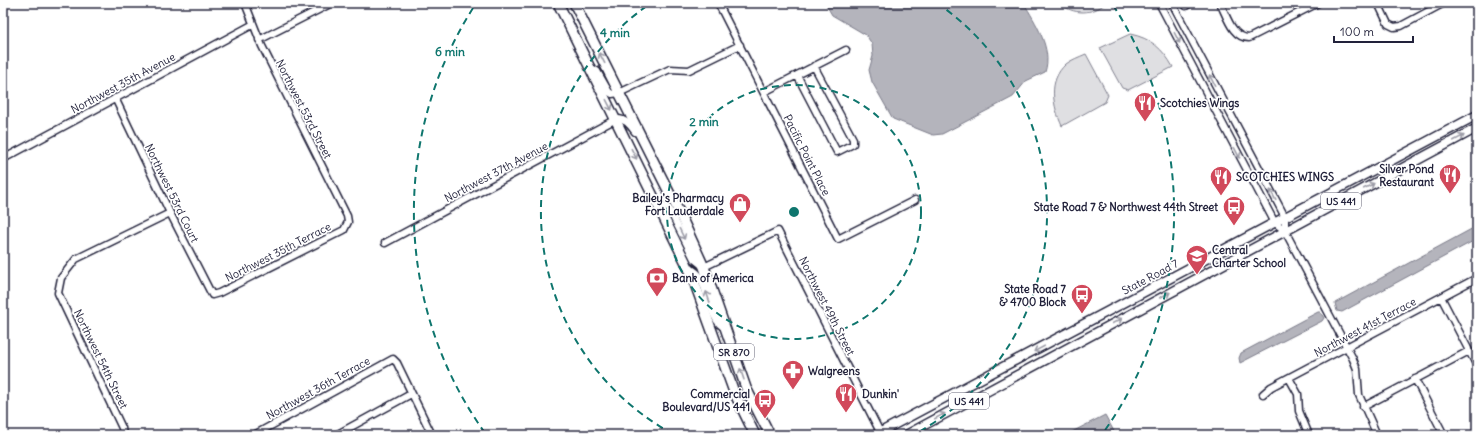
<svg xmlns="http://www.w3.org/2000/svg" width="1480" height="438" font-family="Delius,sans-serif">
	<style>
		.green { fill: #dfdfe2; stroke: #80808e }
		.water { fill: #b4b4bc; stroke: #7a7a88 }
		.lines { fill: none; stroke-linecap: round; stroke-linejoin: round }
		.minor-casing { stroke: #22223b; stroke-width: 9 }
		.major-casing { stroke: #22223b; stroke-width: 11 }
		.highway-casing { stroke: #22223b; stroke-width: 12 }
		.minor { stroke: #fff; stroke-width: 6 }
		.major { stroke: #fff; stroke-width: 8 }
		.highway { stroke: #fff; stroke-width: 9 }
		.oneway { stroke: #9c9ca7 }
		.ring { fill: none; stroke: #0f766e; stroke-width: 2; stroke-dasharray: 7 5 }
		.labels { text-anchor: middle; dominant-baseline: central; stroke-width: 3.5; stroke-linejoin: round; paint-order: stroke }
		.shield { fill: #fff; stroke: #646476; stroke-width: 1 }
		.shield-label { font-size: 10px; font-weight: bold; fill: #22223b }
		.street-label { font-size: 11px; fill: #22223b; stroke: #fff }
		.poi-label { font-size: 11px; font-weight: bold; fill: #22223b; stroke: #fff; text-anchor: start }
		.centre { fill: #0f766e; stroke: #fff; stroke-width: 2 }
		.ring-label { font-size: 12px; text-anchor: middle; font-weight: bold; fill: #0f766e; stroke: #fff; stroke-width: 3.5; stroke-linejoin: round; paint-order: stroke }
	</style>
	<rect width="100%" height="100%" fill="#fff"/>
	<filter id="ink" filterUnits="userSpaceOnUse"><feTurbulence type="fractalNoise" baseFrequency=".025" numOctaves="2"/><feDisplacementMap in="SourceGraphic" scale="8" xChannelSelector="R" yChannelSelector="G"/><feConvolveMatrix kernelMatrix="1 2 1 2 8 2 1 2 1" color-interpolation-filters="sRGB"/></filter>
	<g filter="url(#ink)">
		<path class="green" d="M 1059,3 L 1080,4 L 1106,3 C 1092,15 1073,15 1059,3 Z
			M 1130,34 C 1151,38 1163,49 1173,67 L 1128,90 L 1122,88 L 1100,48 Z
			M 1086,54 L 1108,95 L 1105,102 L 1062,126 C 1053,106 1047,81 1066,64 C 1071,60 1079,57 1086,54 Z"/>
		<path class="water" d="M 825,3 L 1024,3 C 1035,22 1053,49 1045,72 L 1026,81 L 1013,97 L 942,134 L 933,135 L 893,119 L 872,82 L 869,70 L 873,56 L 872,44 L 866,35 L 832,15 Z
			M 1477,226 L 1477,239 L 1342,312 L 1337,311 L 1335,303 Z
			M 1318,312 L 1320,312 L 1324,318 L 1322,321 L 1240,363 L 1239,358 L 1241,353 Z
			M 1105,415 L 1116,435 L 1066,435 Z"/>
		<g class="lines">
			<g class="minor-casing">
				<path id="minor" d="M 718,3 L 838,239 L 915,200
					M 1159,3 L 1275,223 L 1285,231 L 1353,359 L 1357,369 L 1359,395 L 1377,435
					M 1172,3 L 1285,217 L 1285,231
					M 1220,3 C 1227,16 1232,38 1249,38 L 1318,3
					M 1378,3 L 1388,24 L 1394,27 L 1401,26 L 1444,3
					M 1186,6 L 1191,3
					M 259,40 L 332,3
					M 590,67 L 597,71 L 609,92 L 612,94 L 619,93 L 670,69 L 689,70 L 740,45
					M 797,75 L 837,152 L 853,144 L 853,139 L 814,66
					M 764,92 L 846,50
					M 115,98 L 170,213 L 212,295 L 219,293 L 344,230 L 348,222 L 347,216 L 262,46 L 245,3
					M 3,159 L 252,25
					M 659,205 L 666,206 L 670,211 L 694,259 L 704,267 L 778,231 L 880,432
					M 385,243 L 616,119 C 625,118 630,125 635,132
					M 689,267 C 692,269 696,271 699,275 C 706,285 712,325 724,327
					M 1441,297 L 1477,366
					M 1289,378 L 1298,394 L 1299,411 L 1309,435
					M 1415,379 L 1444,435
					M 1263,394 L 1271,387 L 1477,278
					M 1363,407 L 1469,351
					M 123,435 L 122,428 L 58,293 L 61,278 L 76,259 L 170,213
					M 254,435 L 393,359 L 397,363 L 432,435
					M 336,435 L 411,394"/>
			</g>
			<g class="major-casing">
				<path id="major" d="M 875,435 L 1477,115
					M 906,435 L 1477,128"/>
			</g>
			<g class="highway-casing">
				<path id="highway" d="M 558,3 L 691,273 L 734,392 L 755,435
					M 574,3 L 679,212 L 704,267 L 746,388 L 770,435"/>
			</g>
			<use href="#minor" class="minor"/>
			<use href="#major" class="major"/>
			<use href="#highway" class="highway"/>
		</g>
		<defs><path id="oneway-shaft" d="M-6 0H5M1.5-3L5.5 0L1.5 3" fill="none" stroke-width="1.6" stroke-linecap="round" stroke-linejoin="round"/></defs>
		<g class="oneway">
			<use href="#oneway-shaft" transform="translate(1177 38) rotate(63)"/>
			<use href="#oneway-shaft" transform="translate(602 58) rotate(-117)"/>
			<use href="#oneway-shaft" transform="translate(1212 80) rotate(-117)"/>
			<use href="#oneway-shaft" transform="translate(609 105) rotate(63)"/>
			<use href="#oneway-shaft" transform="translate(1459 138) rotate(-28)"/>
			<use href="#oneway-shaft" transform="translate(1237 153) rotate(63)"/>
			<use href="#oneway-shaft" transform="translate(634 154) rotate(63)"/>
			<use href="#oneway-shaft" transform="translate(1369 186) rotate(-28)"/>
			<use href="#oneway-shaft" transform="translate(1273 195) rotate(-118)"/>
			<use href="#oneway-shaft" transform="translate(682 234) rotate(64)"/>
			<use href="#oneway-shaft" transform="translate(1165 295) rotate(-28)"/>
			<use href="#oneway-shaft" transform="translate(708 297) rotate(-109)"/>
			<use href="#oneway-shaft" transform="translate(1117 321) rotate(-28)"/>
			<use href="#oneway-shaft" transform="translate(1039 349) rotate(152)"/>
			<use href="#oneway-shaft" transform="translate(742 374) rotate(-109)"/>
			<use href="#oneway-shaft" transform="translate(940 416) rotate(-28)"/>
		</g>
	</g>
	<g class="ring">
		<circle cx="794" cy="212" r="127"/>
		<path d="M673 434A253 253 0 0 1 651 3M937 3A253 253 0 0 1 915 434"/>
		<path d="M485 433A380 380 0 0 1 475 5M1113 5A380 380 0 0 1 1103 433"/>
	</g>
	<defs>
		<g id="restaurant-pin" transform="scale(1.15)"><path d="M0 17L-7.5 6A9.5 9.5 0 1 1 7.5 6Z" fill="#d1495b" stroke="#fff"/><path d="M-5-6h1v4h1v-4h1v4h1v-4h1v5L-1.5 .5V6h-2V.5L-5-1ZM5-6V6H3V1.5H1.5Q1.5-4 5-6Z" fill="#fff"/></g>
		<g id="shop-pin" transform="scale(1.15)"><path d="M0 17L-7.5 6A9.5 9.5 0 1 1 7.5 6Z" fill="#d1495b" stroke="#fff"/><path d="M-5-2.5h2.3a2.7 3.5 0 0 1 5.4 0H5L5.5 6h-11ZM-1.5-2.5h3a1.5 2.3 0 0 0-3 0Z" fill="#fff"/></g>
		<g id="bus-pin" transform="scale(1.15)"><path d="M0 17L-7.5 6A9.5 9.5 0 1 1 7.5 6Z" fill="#d1495b" stroke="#fff"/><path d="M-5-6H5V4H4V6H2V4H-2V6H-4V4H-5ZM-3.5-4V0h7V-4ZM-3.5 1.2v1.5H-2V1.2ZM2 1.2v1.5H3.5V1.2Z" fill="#fff"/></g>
		<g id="school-pin" transform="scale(1.15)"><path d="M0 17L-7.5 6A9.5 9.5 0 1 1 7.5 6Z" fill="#d1495b" stroke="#fff"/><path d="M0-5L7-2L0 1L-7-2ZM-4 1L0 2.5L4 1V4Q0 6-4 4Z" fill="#fff"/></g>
		<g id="bank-pin" transform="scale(1.15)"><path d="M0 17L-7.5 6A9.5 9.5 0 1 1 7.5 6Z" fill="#d1495b" stroke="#fff"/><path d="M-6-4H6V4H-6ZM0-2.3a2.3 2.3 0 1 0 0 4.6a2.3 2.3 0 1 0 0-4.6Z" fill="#fff"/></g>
		<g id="pharmacy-pin" transform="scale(1.15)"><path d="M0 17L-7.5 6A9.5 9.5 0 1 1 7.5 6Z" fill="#d1495b" stroke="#fff"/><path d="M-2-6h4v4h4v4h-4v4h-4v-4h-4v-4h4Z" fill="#fff"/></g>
	</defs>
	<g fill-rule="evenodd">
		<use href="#restaurant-pin" x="1145" y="103"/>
		<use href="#restaurant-pin" x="1450" y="175"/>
		<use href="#restaurant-pin" x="1221" y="177"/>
		<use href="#shop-pin" x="740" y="204"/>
		<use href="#bus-pin" x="1234" y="207"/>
		<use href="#school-pin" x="1197" y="256"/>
		<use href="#bank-pin" x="657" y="278"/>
		<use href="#bus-pin" x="1082" y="295"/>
		<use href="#pharmacy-pin" x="793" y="371"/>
		<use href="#restaurant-pin" x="846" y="394"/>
		<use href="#bus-pin" x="765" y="400"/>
	</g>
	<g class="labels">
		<g class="shield">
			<rect x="1321" y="193" width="40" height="16" rx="3"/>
			<rect x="714" y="344" width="40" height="16" rx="3"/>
			<rect x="949" y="393" width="40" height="16" rx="3"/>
		</g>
		<g class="shield-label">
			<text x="1341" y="201">US 441</text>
			<text x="734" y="352">SR 870</text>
			<text x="969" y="401">US 441</text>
		</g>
		<g class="street-label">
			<text transform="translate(123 83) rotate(-28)">Northwest 35th Avenue</text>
			<text transform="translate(304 109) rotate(63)">Northwest 53rd Street</text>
			<text transform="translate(807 155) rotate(63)">Pacific Point Place</text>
			<text transform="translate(496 172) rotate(-28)">Northwest 37th Avenue</text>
			<text transform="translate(172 193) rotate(64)">Northwest 53rd Court</text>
			<text transform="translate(278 252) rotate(-27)">Northwest 35th Terrace</text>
			<text transform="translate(1150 277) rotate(-28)">State Road 7</text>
			<text transform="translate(827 306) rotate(63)">Northwest 49th Street</text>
			<text transform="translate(1365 327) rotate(-28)">Northwest 41st Terrace</text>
			<text transform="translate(101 359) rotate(64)">Northwest 54th Street</text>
			<text transform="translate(318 388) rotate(-29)">Northwest 36th Terrace</text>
		</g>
		<g class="poi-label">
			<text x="1160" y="103">Scotchies Wings</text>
			<text x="1434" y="169" text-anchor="end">Silver Pond<tspan x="1434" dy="13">Restaurant</tspan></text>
			<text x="1236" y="177">SCOTCHIES WINGS</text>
			<text x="724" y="198" text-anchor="end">Bailey's Pharmacy<tspan x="724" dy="13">Fort Lauderdale</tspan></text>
			<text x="1218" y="207" text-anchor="end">State Road 7 &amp; Northwest 44th Street</text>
			<text x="1212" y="250">Central<tspan x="1212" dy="13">Charter School</tspan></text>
			<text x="672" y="278">Bank of America</text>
			<text x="1066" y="289" text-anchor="end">State Road 7<tspan x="1066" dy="13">&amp; 4700 Block</tspan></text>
			<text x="808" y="371">Walgreens</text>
			<text x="750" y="394" text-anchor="end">Commercial<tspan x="750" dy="13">Boulevard/US 441</tspan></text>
			<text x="862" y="394">Dunkin'</text>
		</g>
	</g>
	<circle cx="794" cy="212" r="6" class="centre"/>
	<g class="ring-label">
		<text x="615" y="37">4 min</text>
		<text x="450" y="56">6 min</text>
		<text x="704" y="126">2 min</text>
	</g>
	<rect width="1480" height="438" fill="none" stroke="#fff" stroke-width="16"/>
	<rect x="8" y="8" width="1464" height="422" fill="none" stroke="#22223b" stroke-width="1.5" filter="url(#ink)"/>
	<path d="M1334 36v6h79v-6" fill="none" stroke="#22223b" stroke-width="2"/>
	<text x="1340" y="36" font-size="12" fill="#22223b" stroke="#ffffff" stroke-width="3" paint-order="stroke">100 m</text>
</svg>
